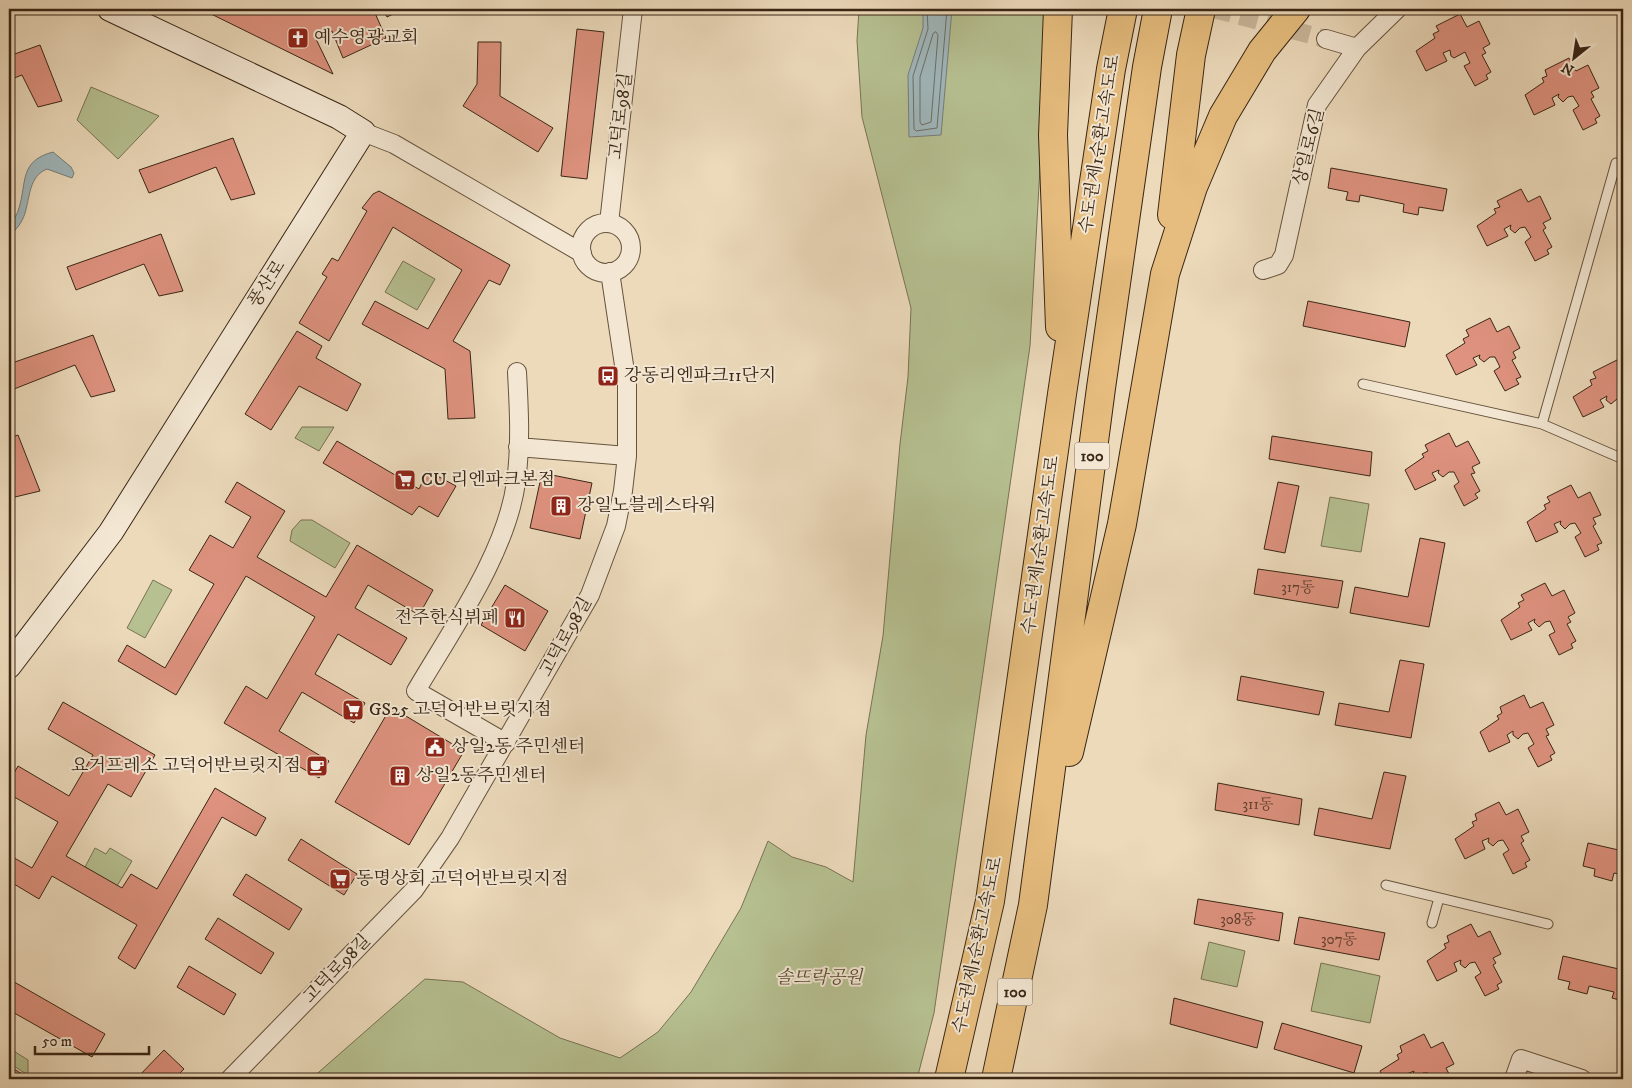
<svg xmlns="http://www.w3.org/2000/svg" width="1632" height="1088" font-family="'IM FELL DW Pica','Noto Serif KR',serif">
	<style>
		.green { fill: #b6c091; stroke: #787353 }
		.water { fill: #9fb7bc; stroke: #767d79 }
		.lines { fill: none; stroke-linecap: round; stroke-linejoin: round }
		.shore { stroke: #6c6e68; stroke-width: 1 }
		.building { fill: #de927f; stroke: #392615 }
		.street-tunnel { stroke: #c8b69a; stroke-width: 18; stroke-dasharray: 18 9; stroke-linecap: butt }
		.lane-casing { stroke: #66533e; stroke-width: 11 }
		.street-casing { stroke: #66533e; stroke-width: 20 }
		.secondary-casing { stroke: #392615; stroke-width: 26 }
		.highway-casing { stroke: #392615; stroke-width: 30 }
		.lane { stroke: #f3e7d3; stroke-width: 9 }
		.street { stroke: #f3e7d3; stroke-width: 18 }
		.secondary { stroke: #f3e7d3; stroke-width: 24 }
		.highway { stroke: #e6bd7e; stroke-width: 28 }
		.labels { text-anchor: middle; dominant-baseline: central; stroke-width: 4; stroke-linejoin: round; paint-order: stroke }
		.number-label { font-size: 15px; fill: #624130 }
		.shield { fill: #f3e7d3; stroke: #71604e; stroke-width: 1 }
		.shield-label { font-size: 16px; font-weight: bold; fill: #392615 }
		.poi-label { font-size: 18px; fill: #392615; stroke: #f3e7d3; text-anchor: start }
		.street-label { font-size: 18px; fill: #392615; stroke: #f3e7d3 }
		.park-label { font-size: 18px; font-style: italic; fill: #584c34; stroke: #f3e7d3 }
	</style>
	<rect width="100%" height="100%" fill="#ecdabb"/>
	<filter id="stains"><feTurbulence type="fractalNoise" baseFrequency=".004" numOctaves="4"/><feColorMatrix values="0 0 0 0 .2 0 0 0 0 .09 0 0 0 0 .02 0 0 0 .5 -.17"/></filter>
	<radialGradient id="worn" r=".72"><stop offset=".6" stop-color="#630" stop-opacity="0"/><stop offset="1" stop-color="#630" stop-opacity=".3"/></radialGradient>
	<path class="green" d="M 859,9 L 1044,9 L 1042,132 L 1030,346 L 934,1013 L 917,1079 L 311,1079 L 425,979 L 463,982 L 560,1038 L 620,1058 L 658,1032 L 691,992 L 741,908 L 768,841 L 792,857 L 826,867 L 853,882 L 866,735 L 883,636 L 900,444 L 908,377 L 911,308 L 862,117 L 857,41 Z
		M 91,87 L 159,116 L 118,159 L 77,120 Z
		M 403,261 L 435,279 L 417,310 L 385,292 Z
		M 302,427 L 334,427 L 319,451 L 295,438 Z
		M 1330,497 L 1369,504 L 1361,552 L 1321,546 Z
		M 301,520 L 312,520 L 350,543 L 335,568 L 290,541 L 292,530 Z
		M 153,580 L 172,590 L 145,638 L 127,628 Z
		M 95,848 L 106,854 L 110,848 L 132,861 L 117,886 L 85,867 Z
		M 1209,942 L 1245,951 L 1237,987 L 1201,979 Z
		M 1321,963 L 1380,976 L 1370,1023 L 1311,1011 Z
		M 9,1048 L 28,1060 L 28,1075 L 9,1063 Z"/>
	<path class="water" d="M 923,9 L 952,9 L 941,135 L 909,137 L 908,75 L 923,28 Z
		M 53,152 L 71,167 L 74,173 L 72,178 L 47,169 C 29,176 30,197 25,213 C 22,223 16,230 9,236 C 9,221 15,222 19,208 C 27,182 19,161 53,152 Z"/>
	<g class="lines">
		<path class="shore" d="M 927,9 L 928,29 L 913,76 L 914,129 L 916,131 L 937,128 L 947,9
			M 936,32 L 938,35 L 931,122 L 922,125 L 920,122 L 920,77 L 933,34 Z"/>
	</g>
	<path class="building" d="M 201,9 L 394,9 L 395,13 L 387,17 L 383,10 L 375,13 L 386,38 L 343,58 L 332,31 L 316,39 L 333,74 Z
		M 481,9 L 562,9 L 562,11 Z
		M 1460,14 L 1467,27 L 1479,21 L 1490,44 L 1483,48 L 1486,53 L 1482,55 L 1491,72 L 1486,75 L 1488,79 L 1475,86 L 1464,66 L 1470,63 L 1465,52 L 1454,58 L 1451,56 L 1450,50 L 1443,53 L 1447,61 L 1426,71 L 1416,51 L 1435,38 L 1433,34 L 1439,31 L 1436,26 Z
		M 577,29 L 604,32 L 587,179 L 561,176 Z
		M 478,42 L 501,42 L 500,96 L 553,128 L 538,152 L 463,106 L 477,84 Z
		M 40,45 L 62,101 L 38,107 L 22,75 L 9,80 L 9,56 Z
		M 1569,58 L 1576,71 L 1588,65 L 1599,88 L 1591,92 L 1594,97 L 1591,99 L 1600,116 L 1595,119 L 1597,123 L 1583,130 L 1573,110 L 1579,106 L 1573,96 L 1568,97 L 1563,102 L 1558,97 L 1559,94 L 1552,98 L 1555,105 L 1534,115 L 1525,95 L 1544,82 L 1542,78 L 1547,76 L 1545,70 Z
		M 233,138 L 255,194 L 231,200 L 216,167 L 149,193 L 139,170 Z
		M 1331,168 L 1447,189 L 1443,211 L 1419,207 L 1418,215 L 1403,212 L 1404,204 L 1360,195 L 1359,202 L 1346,200 L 1348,192 L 1328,188 Z
		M 1521,189 L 1528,202 L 1540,196 L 1551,219 L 1543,223 L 1546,228 L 1543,230 L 1552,247 L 1547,250 L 1549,254 L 1535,261 L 1525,242 L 1531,237 L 1525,227 L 1520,228 L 1515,233 L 1510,229 L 1511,225 L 1504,229 L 1508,236 L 1487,246 L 1477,226 L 1496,213 L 1494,209 L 1500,207 L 1497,201 Z
		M 379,191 L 510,265 L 500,285 L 489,280 L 453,341 L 470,351 L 475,418 L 448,419 L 445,369 L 362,324 L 375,301 L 428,329 L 462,270 L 393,227 L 329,341 L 299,323 L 327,277 L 322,274 L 332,258 L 338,261 L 367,211 L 362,208 L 373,194 Z
		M 161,234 L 183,291 L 159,296 L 144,264 L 76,290 L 67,267 Z
		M 1308,301 L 1410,322 L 1405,347 L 1303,326 Z
		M 1490,318 L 1497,332 L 1509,326 L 1520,348 L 1513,352 L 1516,358 L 1512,360 L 1521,377 L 1516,379 L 1519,384 L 1505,391 L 1494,371 L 1500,367 L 1495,357 L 1490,357 L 1484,362 L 1479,358 L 1480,355 L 1473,358 L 1477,365 L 1456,375 L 1446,355 L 1465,343 L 1463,339 L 1469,336 L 1466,330 Z
		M 297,331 L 322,346 L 316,358 L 361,384 L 347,411 L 299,386 L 271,430 L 245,414 Z
		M 93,335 L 115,391 L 91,397 L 75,365 L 9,391 L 9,364 Z
		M 1617,360 L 1623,372 L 1623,402 L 1622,399 L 1617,399 L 1611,404 L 1606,400 L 1607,396 L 1600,400 L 1604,407 L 1583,417 L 1573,397 L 1592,385 L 1590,380 L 1596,378 L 1593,372 Z
		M 1449,433 L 1456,447 L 1468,441 L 1480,463 L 1472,467 L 1475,473 L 1471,474 L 1480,491 L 1475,494 L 1478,498 L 1464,506 L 1454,486 L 1459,482 L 1454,472 L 1449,472 L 1443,477 L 1438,473 L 1439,470 L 1432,473 L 1436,480 L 1415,490 L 1405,470 L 1424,457 L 1422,454 L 1428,451 L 1425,445 Z
		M 18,435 L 40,491 L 15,497 L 9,484 L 9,438 Z
		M 1272,436 L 1372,452 L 1370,476 L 1269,459 Z
		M 337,441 L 419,489 L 428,471 L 456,486 L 438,517 L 419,506 L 412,515 L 323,463 Z
		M 542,473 L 592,483 L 580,539 L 530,528 Z
		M 237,482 L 285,511 L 257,557 L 326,597 L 357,545 L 433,590 L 419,615 L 368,585 L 355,608 L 407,638 L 391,665 L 338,634 L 315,674 L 365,703 L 354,723 L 302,692 L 279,731 L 329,761 L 319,778 L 224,723 L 246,686 L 267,699 L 315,617 L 246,576 L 176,695 L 118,661 L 127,645 L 165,668 L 214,584 L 189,570 L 210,535 L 233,548 L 251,517 L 225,502 Z
		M 1278,482 L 1299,486 L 1285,553 L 1264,549 Z
		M 1571,485 L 1578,498 L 1590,492 L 1601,515 L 1593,518 L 1596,524 L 1593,526 L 1602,543 L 1597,545 L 1599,550 L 1585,557 L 1575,537 L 1581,533 L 1575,523 L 1570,524 L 1565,529 L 1560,524 L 1561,521 L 1554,524 L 1558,532 L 1536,542 L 1527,522 L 1546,509 L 1544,505 L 1550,502 L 1547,497 Z
		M 1420,538 L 1445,543 L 1429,627 L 1350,613 L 1355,587 L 1408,597 Z
		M 1258,569 L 1343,581 L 1338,608 L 1254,594 Z
		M 1545,583 L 1552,596 L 1564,590 L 1575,613 L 1568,617 L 1571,622 L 1567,624 L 1576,641 L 1571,644 L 1573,648 L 1559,655 L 1549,635 L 1555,632 L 1550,621 L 1545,622 L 1539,627 L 1534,622 L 1535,619 L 1528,623 L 1532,630 L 1511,640 L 1501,620 L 1520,607 L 1518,603 L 1524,600 L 1521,595 Z
		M 505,585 L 548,611 L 525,651 L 481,625 Z
		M 1400,660 L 1424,664 L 1411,738 L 1335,725 L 1339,703 L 1389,712 Z
		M 1241,676 L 1324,692 L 1319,715 L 1237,700 Z
		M 1524,695 L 1530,708 L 1543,702 L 1554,725 L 1546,729 L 1549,735 L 1546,736 L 1555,753 L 1550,756 L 1552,760 L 1538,767 L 1528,748 L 1534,744 L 1528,733 L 1523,734 L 1518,739 L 1513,735 L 1513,731 L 1507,735 L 1510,742 L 1489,752 L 1480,732 L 1499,719 L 1497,716 L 1502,713 L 1500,707 Z
		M 63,702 L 155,755 L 131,797 L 108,784 L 66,856 L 122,888 L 131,874 L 157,889 L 215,788 L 266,818 L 256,836 L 222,817 L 135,969 L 118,958 L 137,925 L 52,876 L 39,899 L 9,881 L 9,855 L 32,868 L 58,822 L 9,794 L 9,782 L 18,766 L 69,796 L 93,755 L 48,729 Z
		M 391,707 L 464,751 L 409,845 L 335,802 Z
		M 1623,735 L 1623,759 L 1618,758 Z
		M 1384,772 L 1406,776 L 1390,849 L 1314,835 L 1319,808 L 1372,819 Z
		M 1218,783 L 1302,799 L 1299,825 L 1215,810 Z
		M 1499,802 L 1506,815 L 1518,809 L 1529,832 L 1521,836 L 1524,841 L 1521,843 L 1530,860 L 1525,863 L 1527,867 L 1513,874 L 1503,854 L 1509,850 L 1503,840 L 1498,841 L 1493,846 L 1488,842 L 1489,838 L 1482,841 L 1485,849 L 1465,859 L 1455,839 L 1474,826 L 1472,822 L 1477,820 L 1475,814 Z
		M 301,839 L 357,874 L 344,895 L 288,860 Z
		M 1588,843 L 1623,851 L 1623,875 L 1614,873 L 1612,881 L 1594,876 L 1595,869 L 1583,866 Z
		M 246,874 L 302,909 L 289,930 L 233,895 Z
		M 1198,899 L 1283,913 L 1279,941 L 1194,924 Z
		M 1299,917 L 1385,933 L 1379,960 L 1294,944 Z
		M 218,918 L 274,953 L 261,974 L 205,939 Z
		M 1471,924 L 1478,937 L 1490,931 L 1501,954 L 1493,958 L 1496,963 L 1493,965 L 1502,982 L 1497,985 L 1499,989 L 1485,996 L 1475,977 L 1481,973 L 1475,962 L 1470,963 L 1465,968 L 1460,964 L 1461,960 L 1454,963 L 1457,971 L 1437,981 L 1427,961 L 1446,948 L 1444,944 L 1449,942 L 1447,936 Z
		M 1563,956 L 1623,970 L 1623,1001 L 1612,998 L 1614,992 L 1589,986 L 1587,994 L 1568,989 L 1570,982 L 1558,979 Z
		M 189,966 L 236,994 L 224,1015 L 177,987 Z
		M 9,979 L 105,1034 L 92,1057 L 9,1010 Z
		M 1174,998 L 1263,1022 L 1257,1048 L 1170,1024 Z
		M 1282,1023 L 1362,1046 L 1354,1073 L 1274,1049 Z
		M 1424,1034 L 1431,1048 L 1443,1042 L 1454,1064 L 1446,1068 L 1449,1074 L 1446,1075 L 1448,1079 L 1432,1079 L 1428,1073 L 1423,1073 L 1418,1078 L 1413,1074 L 1414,1071 L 1407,1074 L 1410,1079 L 1384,1079 L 1380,1071 L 1399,1059 L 1397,1055 L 1402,1052 L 1400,1046 Z
		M 164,1050 L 184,1069 L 174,1079 L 136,1079 Z
		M 9,1066 L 27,1077 L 25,1079 L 9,1079 Z"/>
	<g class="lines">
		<path class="street-tunnel" d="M 1214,9 L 1326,39"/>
		<g class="lane-casing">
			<path id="lane" d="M 1363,384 L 1542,424 L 1623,459
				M 1542,424 L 1616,163
				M 1386,885 L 1548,924
				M 1432,923 L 1439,898"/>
		</g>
		<g class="street-casing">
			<path id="street" d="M 1326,39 L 1357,48
				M 363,132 L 394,144 L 582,253
				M 609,223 L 633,9
				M581 248a25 25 0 1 1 50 0a25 25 0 1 1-50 0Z
				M 1263,270 L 1278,265 L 1284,255 L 1317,105 L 1357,48 L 1397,9
				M 518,447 L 627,456
				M 506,743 L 416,691 C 451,631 507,552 516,482 C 521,445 519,409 517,372
				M 230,1079 L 414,890 L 450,838 L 590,595 L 616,526 L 623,491 L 627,456 L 627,385 L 610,272
				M 1514,1079 L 1521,1059 L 1582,1079"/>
		</g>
		<g class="secondary-casing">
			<path id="secondary" d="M 9,666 L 111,532 L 363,132 L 339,117 L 110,9"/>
		</g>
		<g class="highway-casing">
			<path id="highway" d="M 1058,9 L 1053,135 L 1060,327
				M 1172,215 L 1191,55 L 1201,9
				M 1069,752 L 1122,524 L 1165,274 L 1193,187 L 1223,116 L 1262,51 L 1296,9
				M 949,1079 L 990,901 L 1062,394 L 1111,69 L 1123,9
				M 996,1079 L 1033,905 L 1101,388 L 1147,67 L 1158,9"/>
		</g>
		<use href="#lane" class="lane"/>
		<use href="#street" class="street"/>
		<use href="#secondary" class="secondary"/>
		<use href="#highway" class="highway"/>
	</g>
	<defs>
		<g id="church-square" transform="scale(1.125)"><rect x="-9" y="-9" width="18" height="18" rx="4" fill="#8f2418" stroke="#f3e7d3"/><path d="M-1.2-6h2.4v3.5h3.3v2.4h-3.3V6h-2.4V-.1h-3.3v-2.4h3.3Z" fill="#fff"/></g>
		<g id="bus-square" transform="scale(1.125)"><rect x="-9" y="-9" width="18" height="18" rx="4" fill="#8f2418" stroke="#f3e7d3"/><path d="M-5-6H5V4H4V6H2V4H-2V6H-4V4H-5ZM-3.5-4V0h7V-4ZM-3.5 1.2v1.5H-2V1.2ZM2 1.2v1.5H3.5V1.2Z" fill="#fff"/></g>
		<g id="supermarket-square" transform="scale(1.125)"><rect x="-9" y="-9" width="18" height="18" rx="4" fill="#8f2418" stroke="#f3e7d3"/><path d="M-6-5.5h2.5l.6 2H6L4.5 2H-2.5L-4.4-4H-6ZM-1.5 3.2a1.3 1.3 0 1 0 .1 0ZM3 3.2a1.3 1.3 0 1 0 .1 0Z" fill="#fff"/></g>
		<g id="building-square" transform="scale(1.125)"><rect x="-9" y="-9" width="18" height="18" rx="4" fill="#8f2418" stroke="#f3e7d3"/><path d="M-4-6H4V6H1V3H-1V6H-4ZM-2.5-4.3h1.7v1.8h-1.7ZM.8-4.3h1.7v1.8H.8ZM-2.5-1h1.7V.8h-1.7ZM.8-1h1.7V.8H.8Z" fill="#fff"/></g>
		<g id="restaurant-square" transform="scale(1.125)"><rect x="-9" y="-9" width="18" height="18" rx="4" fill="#8f2418" stroke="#f3e7d3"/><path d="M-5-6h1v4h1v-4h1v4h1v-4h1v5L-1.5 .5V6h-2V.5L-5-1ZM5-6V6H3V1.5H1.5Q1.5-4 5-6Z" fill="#fff"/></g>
		<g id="civic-square" transform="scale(1.125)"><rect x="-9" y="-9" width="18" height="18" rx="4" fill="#8f2418" stroke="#f3e7d3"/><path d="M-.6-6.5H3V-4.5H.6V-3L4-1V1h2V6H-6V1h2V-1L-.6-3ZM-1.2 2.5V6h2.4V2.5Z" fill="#fff"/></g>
		<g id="cafe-square" transform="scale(1.125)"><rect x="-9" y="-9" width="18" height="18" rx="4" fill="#8f2418" stroke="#f3e7d3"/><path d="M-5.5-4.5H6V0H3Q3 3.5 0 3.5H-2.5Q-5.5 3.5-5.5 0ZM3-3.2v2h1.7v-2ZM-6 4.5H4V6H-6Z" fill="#fff"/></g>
	</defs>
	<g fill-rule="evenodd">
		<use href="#church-square" x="298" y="38"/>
		<use href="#bus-square" x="608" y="376"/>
		<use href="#supermarket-square" x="405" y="480"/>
		<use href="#building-square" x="561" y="506"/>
		<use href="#restaurant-square" x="515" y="618"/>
		<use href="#supermarket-square" x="353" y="710"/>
		<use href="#civic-square" x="435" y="747"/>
		<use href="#cafe-square" x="317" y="766"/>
		<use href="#building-square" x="400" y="776"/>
		<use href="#supermarket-square" x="340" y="879"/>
	</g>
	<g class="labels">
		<g class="number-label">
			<text x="1298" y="587">317동</text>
			<text x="1258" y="804">311동</text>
			<text x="1238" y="919">308동</text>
			<text x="1339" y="939">307동</text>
		</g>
		<g class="shield">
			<rect x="1074.5" y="442.5" width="35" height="27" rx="4"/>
			<rect x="997.5" y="978.5" width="35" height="27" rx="4"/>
		</g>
		<g class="shield-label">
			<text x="1092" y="456">100</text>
			<text x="1015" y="992">100</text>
		</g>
		<g class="poi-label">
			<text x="314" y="38">예수영광교회</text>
			<text x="624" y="376">강동리엔파크11단지</text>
			<text x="421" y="480">CU 리엔파크본점</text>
			<text x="577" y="506">강일노블레스타워</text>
			<text x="499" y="618" text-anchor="end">전주한식뷔페</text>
			<text x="369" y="710">GS25 고덕어반브릿지점</text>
			<text x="451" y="747">상일2동 주민센터</text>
			<text x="301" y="766" text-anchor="end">요거프레소 고덕어반브릿지점</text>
			<text x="416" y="776">상일2동주민센터</text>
			<text x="356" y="879">동명상회 고덕어반브릿지점</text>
		</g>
		<g class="street-label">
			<text transform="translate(621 116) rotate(-83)">고덕로98길</text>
			<text transform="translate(1100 144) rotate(-81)">수도권제1순환고속도로</text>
			<text transform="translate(1309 147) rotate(-76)">상일로6길</text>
			<text transform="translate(267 284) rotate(-57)">풍산로</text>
			<text transform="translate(1041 545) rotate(-82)">수도권제1순환고속도로</text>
			<text transform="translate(566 637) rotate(-61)">고덕로98길</text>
			<text transform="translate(978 945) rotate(-78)">수도권제1순환고속도로</text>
			<text transform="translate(337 969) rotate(-46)">고덕로98길</text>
		</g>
		<g class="park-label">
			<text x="819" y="978">솔뜨락공원</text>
		</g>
	</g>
	<rect width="1632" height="1088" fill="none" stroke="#ecdabb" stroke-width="30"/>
	<rect x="10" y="10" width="1612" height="1068" fill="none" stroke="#392615" stroke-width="2.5"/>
	<rect x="15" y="15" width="1602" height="1058" fill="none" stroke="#392615"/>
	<g transform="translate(1574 58) rotate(210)" stroke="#f3e7d3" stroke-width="4" paint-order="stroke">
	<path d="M0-4L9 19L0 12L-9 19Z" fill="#392615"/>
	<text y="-8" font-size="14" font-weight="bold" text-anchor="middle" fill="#392615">N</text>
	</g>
	<path d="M35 1046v8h114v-8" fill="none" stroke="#392615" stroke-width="2.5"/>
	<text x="42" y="1046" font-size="15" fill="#392615" stroke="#f3e7d3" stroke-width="4" paint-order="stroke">50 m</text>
	<rect width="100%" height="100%" filter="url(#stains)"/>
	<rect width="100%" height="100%" fill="url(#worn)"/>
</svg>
